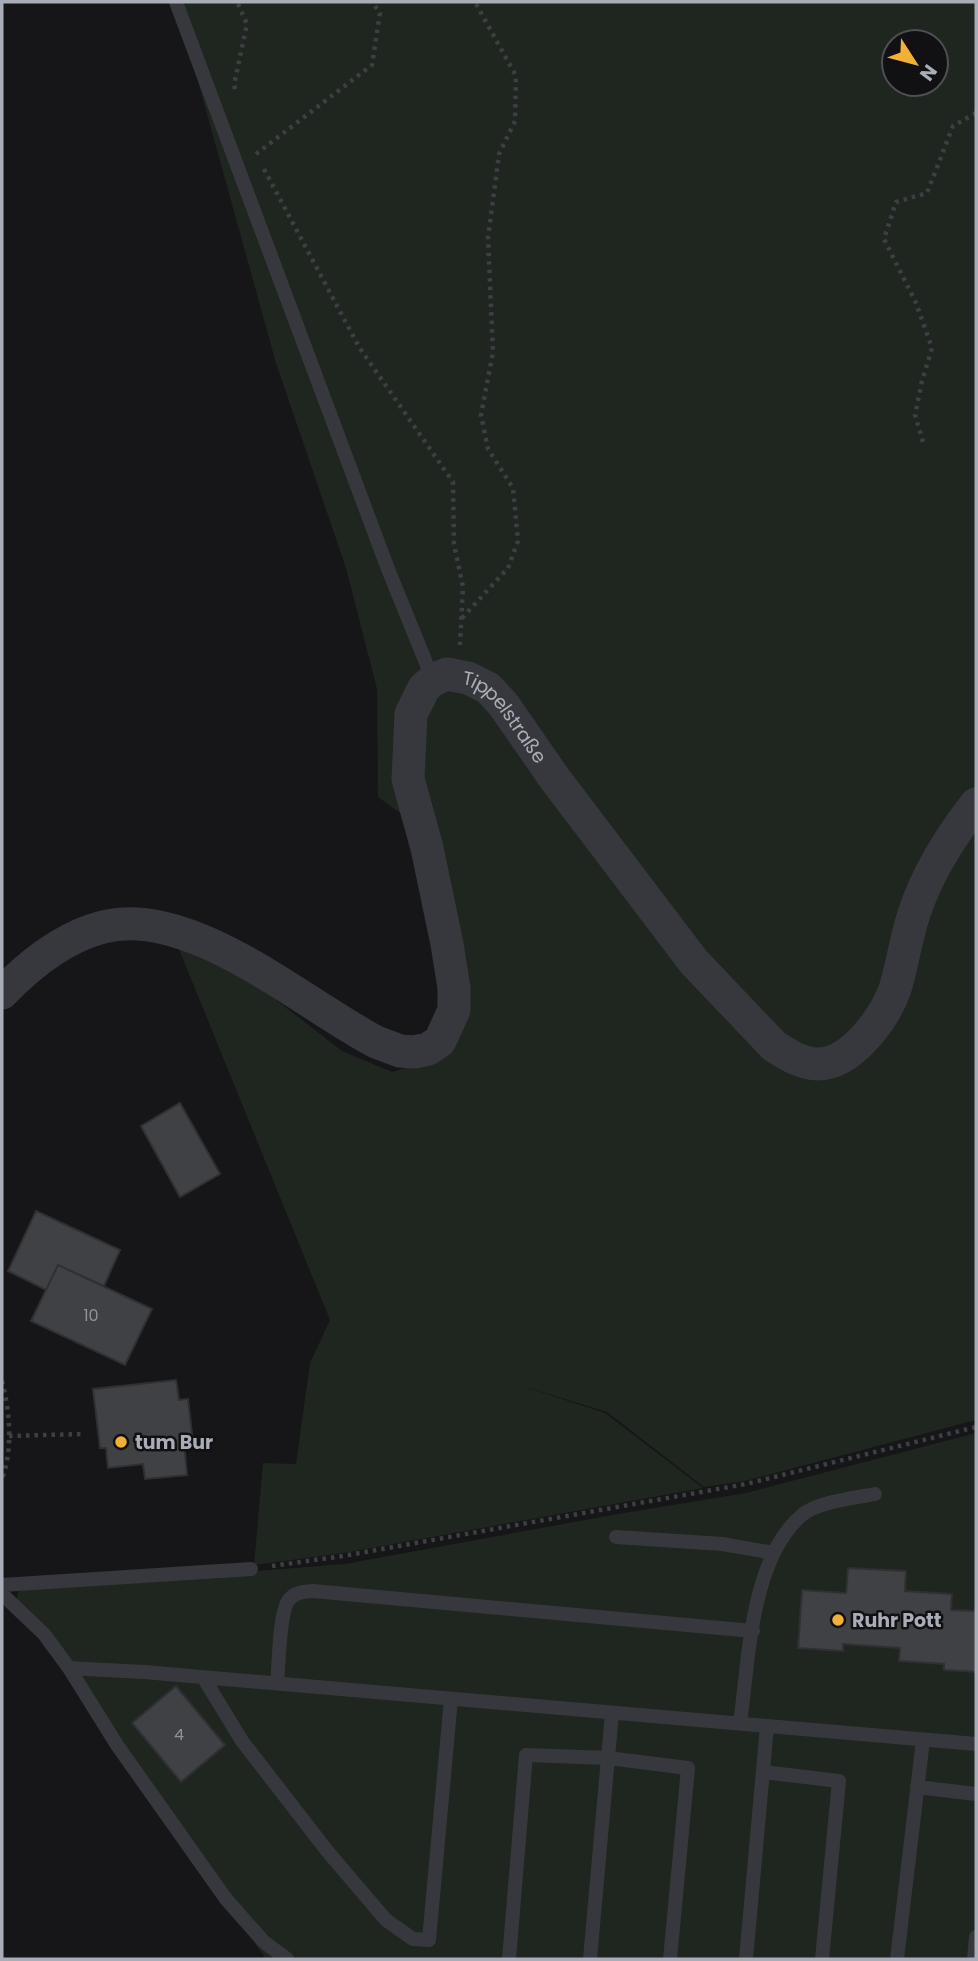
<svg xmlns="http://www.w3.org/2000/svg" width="978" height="1961" font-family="Poppins,sans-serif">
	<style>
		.green { fill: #1e261f; fill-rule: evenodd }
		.building { fill: #404145; stroke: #303034; stroke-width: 2 }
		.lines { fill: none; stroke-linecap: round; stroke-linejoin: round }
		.path { stroke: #3d3f44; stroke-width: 4.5; stroke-dasharray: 3.5 5; stroke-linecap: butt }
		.service { stroke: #37383d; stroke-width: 14 }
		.tertiary { stroke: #37383d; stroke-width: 33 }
		.poi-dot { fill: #f2b134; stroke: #111113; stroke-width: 2.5 }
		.labels { text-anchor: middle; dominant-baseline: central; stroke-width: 5; stroke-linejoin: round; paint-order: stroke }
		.number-label { font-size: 16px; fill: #8e929b }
		.street-label { font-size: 19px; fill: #a8adb8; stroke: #111113 }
		.poi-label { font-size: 19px; font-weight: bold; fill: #a8adb8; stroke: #111113; text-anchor: start }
	</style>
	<rect width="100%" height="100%" fill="#161618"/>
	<path class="green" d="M 176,2 L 976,2 L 976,1420 L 745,1481 L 704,1487 L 607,1412 L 516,1384 L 605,1413 L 703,1488 L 344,1553 L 254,1565 L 263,1463 L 296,1464 L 310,1363 L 330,1320 L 176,942 L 253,982 L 342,1051 L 392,1072 L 446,1056 L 435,838 L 378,797 L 377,689 L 346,568 L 276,363 ZM 894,42 L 936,42 L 936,84 L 894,84 Z
		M 976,1433 L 976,1959 L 266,1959 L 40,1639 L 12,1613 L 19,1590 L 345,1564 L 612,1515 L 746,1493 Z"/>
	<path class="building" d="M 180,1103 L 220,1174 L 180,1197 L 141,1126 Z
		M 36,1211 L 120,1250 L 104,1286 L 58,1265 L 46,1290 L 8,1271 Z
		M 58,1265 L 152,1309 L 125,1365 L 31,1321 Z
		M 176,1380 L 179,1400 L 188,1399 L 193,1442 L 184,1443 L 187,1475 L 145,1479 L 143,1464 L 108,1468 L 106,1448 L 100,1448 L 93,1389 Z
		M 848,1568 L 906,1571 L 905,1591 L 952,1594 L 951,1610 L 976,1611 L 976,1672 L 944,1670 L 944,1664 L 899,1661 L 900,1648 L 843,1644 L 843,1651 L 798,1648 L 802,1590 L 846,1593 Z
		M 176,1686 L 225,1745 L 181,1782 L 132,1723 Z"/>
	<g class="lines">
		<path class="path" d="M 235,89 L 234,85 L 247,24 L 237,2
			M 256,154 L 372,65 L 380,13 L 372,2
			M 264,169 L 359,347 L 453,482 L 454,544 L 463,587 L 460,645
			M 923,442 L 915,415 L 922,381 L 932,348 L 916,303 L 884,239 L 896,202 L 927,193 L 953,126 L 976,113
			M 462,618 L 508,568 L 518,541 L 513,488 L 488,449 L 481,415 L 493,352 L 488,238 L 499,154 L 515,121 L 516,76 L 475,2
			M 2,1381 C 10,1412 13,1449 2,1479
			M 9,1436 L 84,1434
			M 272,1566 L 343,1556 L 746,1484 L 976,1427"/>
		<path class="service" d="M 176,2 L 388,569 L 433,680
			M 616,1537 L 722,1544 L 774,1553
			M 2,1585 L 251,1569
			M 2,1594 L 44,1634 L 69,1668 L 117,1745 L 226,1899 L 264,1942 L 287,1959
			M 69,1668 L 144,1672 L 976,1744
			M 203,1677 L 242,1741 L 328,1852 L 386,1920 L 413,1939 L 429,1940 L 451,1699
			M 277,1683 C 279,1665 279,1615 288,1601 C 294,1592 303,1592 313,1591 L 753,1631
			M 740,1723 C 749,1661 750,1559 802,1515 C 817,1502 855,1498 875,1494
			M 763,1772 L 839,1781 L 822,1959
			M 917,1787 L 976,1794
			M 509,1959 L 526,1755 L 608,1758 L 688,1768 L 670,1959
			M 590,1959 L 612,1713
			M 746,1959 L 767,1726
			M 897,1959 L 923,1740
			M 974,1959 L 976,1937"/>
		<path class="tertiary" id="s1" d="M 2,993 C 29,965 64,937 103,927 C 189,904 302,1003 376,1042 L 400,1051 L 414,1052 L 428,1049 L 440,1041 L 454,1010 L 454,988 L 447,944 L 427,848 L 408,779 L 411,714 L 424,688 L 433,680 L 447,674 L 468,678 L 488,688 L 503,704 L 555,779 L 694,962 L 774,1046 C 788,1055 802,1064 818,1064 C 852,1064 885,1017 895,989 C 903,963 906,936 915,911 C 928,872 951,836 976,804"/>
	</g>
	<g class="poi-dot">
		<circle cx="121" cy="1442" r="7"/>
		<circle cx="838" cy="1620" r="7"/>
	</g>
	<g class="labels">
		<g class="number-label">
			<text x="91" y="1315">10</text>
			<text x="179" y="1734">4</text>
		</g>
		<g class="street-label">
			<text stroke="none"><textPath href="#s1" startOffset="961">Tippelstraße</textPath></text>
		</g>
		<g class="poi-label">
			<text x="135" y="1442">tum Bur</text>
			<text x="852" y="1620">Ruhr Pott</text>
		</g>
	</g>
	<rect width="978" height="1961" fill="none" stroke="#a8adb8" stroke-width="7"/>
	<g transform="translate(915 63) rotate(126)"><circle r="33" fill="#111113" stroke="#4d4f55" stroke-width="2"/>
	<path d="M0-5L12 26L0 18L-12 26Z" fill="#f2b134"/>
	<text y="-10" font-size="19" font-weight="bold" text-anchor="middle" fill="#a8adb8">N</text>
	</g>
</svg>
